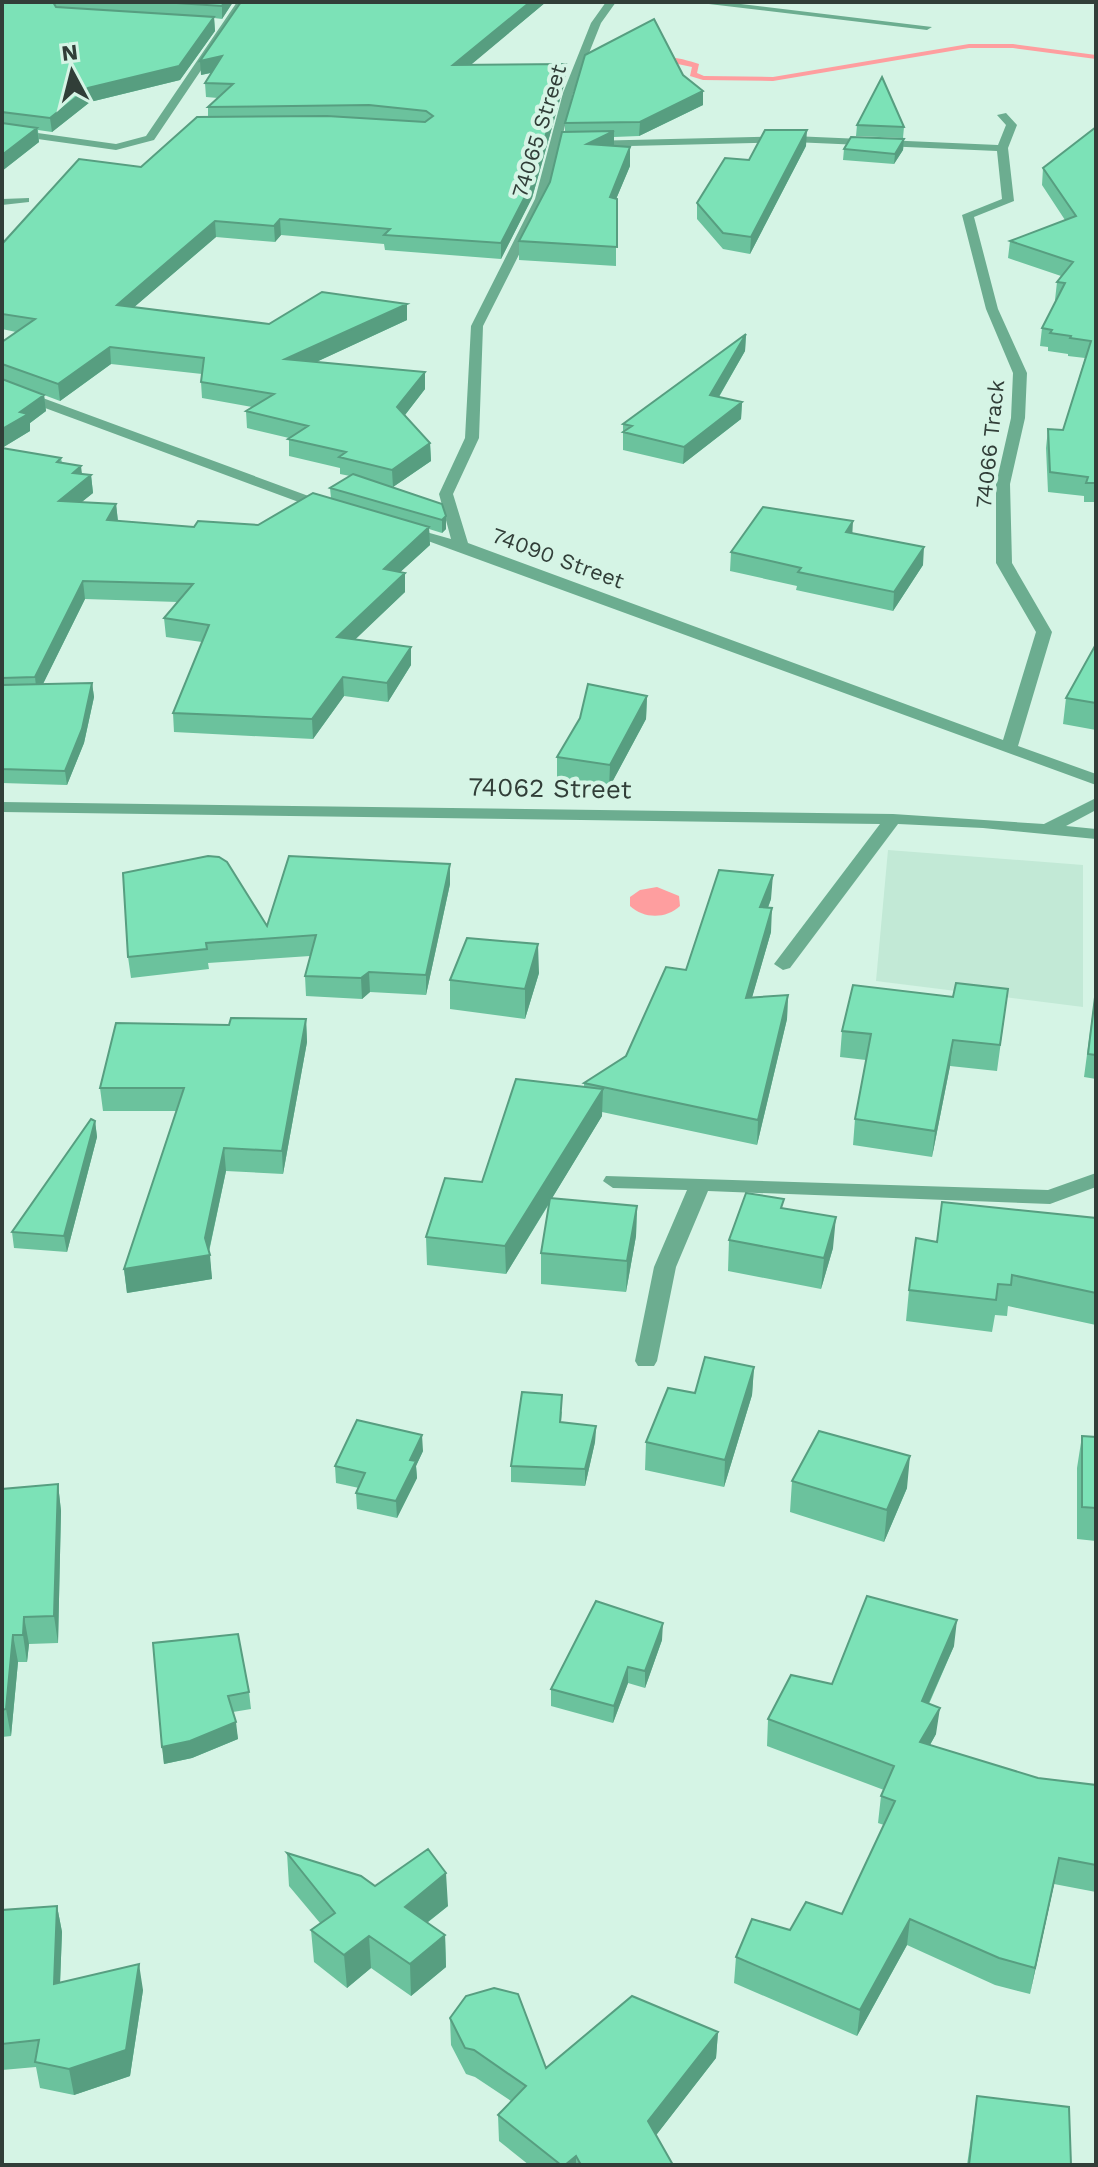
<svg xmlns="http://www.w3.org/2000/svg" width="1098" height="2167" font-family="'Work Sans',sans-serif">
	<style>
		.built { fill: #c2e9d6 }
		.water { fill: #fe9e9f }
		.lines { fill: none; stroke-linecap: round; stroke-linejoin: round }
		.stream { fill: #fe9e9f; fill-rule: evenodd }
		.minor { fill: #6cad90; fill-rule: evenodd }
		.wall { fill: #6bc29d; fill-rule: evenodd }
		.shaded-wall { fill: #579e80 }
		.building { fill: #7ce2b7; stroke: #579e80; stroke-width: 2 }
		.labels { text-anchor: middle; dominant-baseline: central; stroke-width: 8; stroke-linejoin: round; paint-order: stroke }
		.far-street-label { font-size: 22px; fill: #313e38; stroke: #d5f4e5 }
		.street-label { font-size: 26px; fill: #313e38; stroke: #d5f4e5 }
	</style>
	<rect width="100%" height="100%" fill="#d5f4e5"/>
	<path class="built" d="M 888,850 L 1083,865 L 1083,1007 L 876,981 Z"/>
	<path class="water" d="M 657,887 L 679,896 L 680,906 C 666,919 644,919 630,906 L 630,897 L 640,890 Z"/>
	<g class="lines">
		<path class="stream" d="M 969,44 L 1013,44 L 1096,55 L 1096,59 L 1013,48 L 969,48 L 773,81 L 703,80 L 690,76 L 692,67 L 654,59 C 668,54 685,60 699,64 L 697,73 L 704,76 L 773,77 Z"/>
		<path class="minor" d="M 237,2 L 247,2 L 154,140 L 116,150 L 2,134 L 2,128 L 116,144 L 146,136 Z
			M 606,2 L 616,2 L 601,23 L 573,93 L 547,199 L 483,326 L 479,438 L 453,494 L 468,543 L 1003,740 L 1036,632 L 996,563 L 996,484 L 1011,418 L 1013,373 L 986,309 L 962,215 L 1002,199 L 997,151 L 793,142 L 588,147 L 582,144 L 588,141 L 793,136 L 998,145 L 1006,125 L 997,115 L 1006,113 L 1017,125 L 1008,148 L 1014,201 L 974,217 L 998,309 L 1027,373 L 1025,418 L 1010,484 L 1012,563 L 1052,632 L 1018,746 L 1096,774 L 1096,785 L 398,530 L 405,526 L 451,539 L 439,494 L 465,438 L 471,326 L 535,199 L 563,93 L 591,23 Z
			M 692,2 L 724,2 L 932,27 L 927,30 Z
			M 29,198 L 29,202 L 2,205 L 2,199 Z
			M 2,383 L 333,505 L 335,508 L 333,511 L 323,511 L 2,392 Z
			M 1096,798 L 1096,810 L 1066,826 L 1096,829 L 1096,839 L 983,828 L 898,824 L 790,968 L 783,970 L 774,964 L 880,824 L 2,812 L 2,802 L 893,814 L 1044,824 Z
			M 1096,1173 L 1096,1187 L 1050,1204 L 708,1191 L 676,1267 L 657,1361 L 654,1366 L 638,1366 L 635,1361 L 654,1267 L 687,1190 L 613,1188 L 603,1181 L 606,1176 L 1048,1190 Z"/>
	</g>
	<path class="wall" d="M 2,2 L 233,2 L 222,19 L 214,18 L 215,31 L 180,80 L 90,102 L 52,132 L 38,130 L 39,142 L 2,171 Z
		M 241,2 L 546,2 L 471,64 L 566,64 L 566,78 L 532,198 L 501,259 L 385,250 L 384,244 L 281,235 L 275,242 L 216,237 L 134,307 L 269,324 L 407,304 L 407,320 L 316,362 L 425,372 L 425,389 L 405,415 L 430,443 L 431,461 L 393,487 L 442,504 L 446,529 L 442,533 L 429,529 L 430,545 L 400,572 L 405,592 L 355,639 L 411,647 L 411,665 L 388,702 L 344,696 L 313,739 L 174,732 L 173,713 L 202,642 L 166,637 L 164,618 L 178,602 L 85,599 L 43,684 L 92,683 L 94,697 L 84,743 L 67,785 L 2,783 L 2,342 L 16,332 L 2,329 L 2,244 L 141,167 L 208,117 L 208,107 L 218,98 L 206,97 L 205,83 L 211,73 L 201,75 ZM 111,364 L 202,374 L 201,382 L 202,398 L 252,407 L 246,411 L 247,428 L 289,438 L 289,456 L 340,468 L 340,474 L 350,476 L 330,488 L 331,498 L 258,525 L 194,527 L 118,521 L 116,504 L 81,502 L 93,493 L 91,475 L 82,474 L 62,463 L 61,458 L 2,448 L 30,431 L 30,423 L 46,411 L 44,395 L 60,401 Z
		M 683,75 L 703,91 L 703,105 L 639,136 L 614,137 L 614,146 L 630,166 L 616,199 L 616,266 L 519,260 L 519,241 L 550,182 L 565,132 L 565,123 Z
		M 857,125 L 904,127 L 903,138 L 856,136 Z
		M 1096,127 L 1096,502 L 1084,502 L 1084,496 L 1048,492 L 1046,448 L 1048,429 L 1063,430 L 1085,358 L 1068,356 L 1068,354 L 1048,351 L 1048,347 L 1040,346 L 1042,328 L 1056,300 L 1055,300 L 1057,282 L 1061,276 L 1008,258 L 1010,241 L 1065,220 L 1042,185 L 1043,168 Z
		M 904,139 L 903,150 L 894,164 L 843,160 L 844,149 Z
		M 806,146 L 750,254 L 723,249 L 697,219 L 697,203 L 749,160 Z
		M 746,334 L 745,351 L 719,397 L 742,402 L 741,419 L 683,464 L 623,450 L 623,424 Z
		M 852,533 L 923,565 L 893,611 L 796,590 L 797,586 L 730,571 L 731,552 Z
		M 1096,644 L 1096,730 L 1063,724 L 1066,698 Z
		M 647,696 L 646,719 L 609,788 L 557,780 L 557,757 Z
		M 450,864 L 450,884 L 426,995 L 370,992 L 362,999 L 306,996 L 305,976 L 310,956 L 208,963 L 209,969 L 131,978 L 128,957 L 267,926 Z
		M 771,899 L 768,908 L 771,932 L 752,997 L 788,995 L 787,1019 L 757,1145 L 602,1112 L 602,1116 L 552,1198 L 637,1206 L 636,1236 L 626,1292 L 541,1284 L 541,1253 L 549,1204 L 506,1274 L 427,1265 L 426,1237 L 584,1087 L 584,1083 L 626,1056 L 686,970 Z
		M 539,973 L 525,1019 L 450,1009 L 450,980 Z
		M 1096,987 L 1096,1079 L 1084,1077 Z
		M 1008,989 L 997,1071 L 950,1066 L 932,1157 L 853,1145 L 855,1119 L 866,1060 L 840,1057 L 842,1031 L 953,997 Z
		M 306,1019 L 307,1042 L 283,1174 L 226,1171 L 209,1252 L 212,1279 L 127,1293 L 124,1269 L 176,1111 L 103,1111 L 100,1088 L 229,1025 Z
		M 95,1121 L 97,1137 L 67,1252 L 14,1248 L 12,1232 Z
		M 784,1209 L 833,1248 L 821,1289 L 728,1271 L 729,1240 Z
		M 1096,1218 L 1096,1325 L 1008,1306 L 1007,1316 L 995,1315 L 992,1332 L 906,1321 L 909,1290 L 937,1242 Z
		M 754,1367 L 752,1395 L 724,1487 L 645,1470 L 646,1442 L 695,1393 Z
		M 562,1411 L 561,1422 L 596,1426 L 595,1442 L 585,1486 L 511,1482 L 511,1466 Z
		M 1082,1436 L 1096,1437 L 1096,1541 L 1077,1539 L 1077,1468 Z
		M 423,1451 L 416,1466 L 417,1478 L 397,1518 L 357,1509 L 356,1493 L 359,1488 L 336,1483 L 335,1466 Z
		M 792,1481 L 907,1488 L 884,1542 L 790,1512 Z
		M 58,1484 L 61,1511 L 58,1643 L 29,1644 L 27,1662 L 18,1662 L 11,1736 L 2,1737 L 2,1489 Z
		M 662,1640 L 645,1688 L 628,1683 L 613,1723 L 551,1706 L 551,1689 Z
		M 153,1643 L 249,1692 L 251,1709 L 233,1712 L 238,1739 L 192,1758 L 164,1764 Z
		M 954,1646 L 929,1704 L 936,1734 L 930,1745 L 1038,1778 L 1096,1785 L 1096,1892 L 1054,1884 L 1030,1994 L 995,1985 L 907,1945 L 857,2036 L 734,1983 L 736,1957 L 790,1930 L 842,1914 L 884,1825 L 878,1823 L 881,1796 L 884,1790 L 767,1746 L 768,1719 L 832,1684 Z
		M 287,1853 L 375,1886 L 448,1906 L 427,1923 L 445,1935 L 446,1967 L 411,1996 L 371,1968 L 347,1988 L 314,1962 L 311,1930 L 320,1923 L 289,1886 Z
		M 57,1906 L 62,1932 L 60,1983 L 143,1990 L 130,2076 L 74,2095 L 40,2088 L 36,2067 L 2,2070 L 2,1910 Z
		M 450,2018 L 546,2068 L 718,2032 L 716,2058 L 656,2135 L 673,2165 L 529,2165 L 499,2141 L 498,2115 L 511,2101 L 475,2077 L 466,2074 L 451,2045 Z
		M 977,2096 L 1071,2165 L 967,2165 Z"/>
	<path class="shaded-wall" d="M 224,2 L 233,2 L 222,19 L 222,6 Z
		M 530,2 L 546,2 L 454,79 L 453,65 Z
		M 214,17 L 215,31 L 180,80 L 90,102 L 52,132 L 50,118 L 88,88 Z
		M 222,56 L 223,70 L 201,75 L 200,61 Z
		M 566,64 L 566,78 L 532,198 L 501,259 L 501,243 Z
		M 703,91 L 703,105 L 639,136 L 640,122 Z
		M 37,128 L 39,142 L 2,171 L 2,155 Z
		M 807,130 L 806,146 L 750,254 L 751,237 Z
		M 614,131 L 614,149 L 587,144 Z
		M 904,139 L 903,150 L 894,164 L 895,154 Z
		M 630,147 L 630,166 L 609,216 L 610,197 Z
		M 280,219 L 281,235 L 275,242 L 274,226 Z
		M 215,221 L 216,237 L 118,321 L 117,305 Z
		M 407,304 L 407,320 L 286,376 L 285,359 Z
		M 746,334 L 745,351 L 710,412 L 710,395 Z
		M 110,347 L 111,364 L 60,401 L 58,384 Z
		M 425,372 L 425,389 L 398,424 L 397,407 Z
		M 44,395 L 46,411 L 30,423 L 30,431 L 2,448 L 2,429 L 20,412 Z
		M 742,402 L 741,419 L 683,464 L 684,447 Z
		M 430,443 L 431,461 L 393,487 L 392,470 Z
		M 81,466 L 83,482 L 91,475 L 93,493 L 61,519 L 59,501 L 73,473 Z
		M 116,504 L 118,522 L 107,520 Z
		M 446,516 L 446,529 L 442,533 L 442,520 Z
		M 853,521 L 852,540 L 846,532 Z
		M 429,527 L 430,545 L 384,587 L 384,569 Z
		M 924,547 L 923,565 L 893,611 L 894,592 Z
		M 405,573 L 405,592 L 338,656 L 337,637 Z
		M 83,581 L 85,599 L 37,696 L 35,677 Z
		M 411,647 L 411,665 L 388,702 L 387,683 Z
		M 343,677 L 344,696 L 313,739 L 312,719 Z
		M 92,683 L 94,697 L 84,743 L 67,785 L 65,771 Z
		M 647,696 L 646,719 L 609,788 L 610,765 Z
		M 450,864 L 450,884 L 426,995 L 426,975 Z
		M 773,875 L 771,899 L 759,931 L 760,907 Z
		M 772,908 L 771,932 L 745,1022 L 746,998 Z
		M 538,944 L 539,973 L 525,1019 L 525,989 Z
		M 369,972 L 370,992 L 362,999 L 361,978 Z
		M 788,995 L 787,1019 L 757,1145 L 758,1120 Z
		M 306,1019 L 307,1042 L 283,1174 L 282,1151 Z
		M 953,1040 L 950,1066 L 932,1157 L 935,1131 Z
		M 603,1089 L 602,1116 L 506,1274 L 505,1246 Z
		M 95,1121 L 97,1137 L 67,1252 L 64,1236 Z
		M 224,1148 L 226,1171 L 208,1255 L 210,1255 L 212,1279 L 127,1293 L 124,1269 L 205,1238 Z
		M 637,1206 L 636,1236 L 626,1292 L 627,1261 Z
		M 836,1217 L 833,1248 L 821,1289 L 824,1258 Z
		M 754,1367 L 752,1395 L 724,1487 L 725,1460 Z
		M 596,1426 L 595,1442 L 585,1486 L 585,1469 Z
		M 422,1435 L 423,1451 L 416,1466 L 417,1478 L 397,1518 L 396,1501 L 410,1460 Z
		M 910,1456 L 907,1488 L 884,1542 L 887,1510 Z
		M 58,1484 L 61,1511 L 58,1643 L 54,1616 Z
		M 24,1617 L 29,1644 L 27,1662 L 23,1635 Z
		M 957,1620 L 954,1646 L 918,1727 L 922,1701 Z
		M 663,1623 L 662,1640 L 645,1688 L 645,1671 Z
		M 13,1635 L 18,1662 L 11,1736 L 6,1709 Z
		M 628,1667 L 628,1683 L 613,1723 L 614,1706 Z
		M 940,1708 L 936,1734 L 917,1768 L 920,1742 Z
		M 236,1722 L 238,1739 L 192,1758 L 164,1764 L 162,1747 Z
		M 1059,1858 L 1054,1884 L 1030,1994 L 1035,1968 Z
		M 446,1873 L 448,1906 L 406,1939 L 405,1907 Z
		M 57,1906 L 62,1932 L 59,2010 L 54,1984 Z
		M 910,1919 L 907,1945 L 857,2036 L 860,2010 Z
		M 445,1935 L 446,1967 L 411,1996 L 410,1964 Z
		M 369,1936 L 371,1968 L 347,1988 L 344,1955 Z
		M 139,1964 L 143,1990 L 130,2076 L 74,2095 L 69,2069 Z
		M 718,2032 L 716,2058 L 647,2147 L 648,2121 Z
		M 576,2156 L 576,2165 L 565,2165 Z"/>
	<path class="building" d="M 2,2 L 53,2 L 56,7 L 214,17 L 179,66 L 88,88 L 50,118 L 2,112 Z
		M 161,2 L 224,2 L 222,6 Z
		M 241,2 L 530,2 L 453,65 L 566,64 L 532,183 L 501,243 L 384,235 L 390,229 L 280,219 L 274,226 L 215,221 L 117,305 L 269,324 L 322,292 L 407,304 L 285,359 L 425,372 L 397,407 L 430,443 L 392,470 L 339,457 L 346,452 L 288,439 L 308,426 L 246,411 L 274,394 L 201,382 L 204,358 L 110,347 L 58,384 L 2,364 L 2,342 L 35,319 L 2,314 L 2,244 L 79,159 L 141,167 L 197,117 L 327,116 L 425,122 L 433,116 L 426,111 L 369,105 L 208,107 L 233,84 L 205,83 L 222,56 L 200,61 Z
		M 654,19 L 683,75 L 703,91 L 640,122 L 565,123 L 585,55 Z
		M 882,77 L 904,127 L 857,125 Z
		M 2,123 L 37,128 L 2,155 Z
		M 1096,127 L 1096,483 L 1086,483 L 1088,477 L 1050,472 L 1048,429 L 1063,430 L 1091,341 L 1070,338 L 1071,336 L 1050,333 L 1052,330 L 1042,328 L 1065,283 L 1057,282 L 1073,262 L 1010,241 L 1076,216 L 1043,168 Z
		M 765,130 L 807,130 L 751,237 L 723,233 L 697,203 L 725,158 L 749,160 Z
		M 614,131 L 587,144 L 630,147 L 610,197 L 617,199 L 617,247 L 519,241 L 550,182 L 562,132 Z
		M 851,137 L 904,139 L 895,154 L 844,149 Z
		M 746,334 L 710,395 L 742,402 L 684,447 L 623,432 L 632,426 L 623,424 Z
		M 2,379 L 44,395 L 20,412 L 28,414 L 2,429 Z
		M 2,448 L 61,458 L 57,462 L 81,466 L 73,473 L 91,475 L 59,501 L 116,504 L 107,520 L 194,527 L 198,521 L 258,525 L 313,493 L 429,527 L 384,569 L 405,573 L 337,637 L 411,647 L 387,683 L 343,677 L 312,719 L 173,713 L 209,625 L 164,618 L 193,584 L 83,581 L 35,677 L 2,678 Z
		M 353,474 L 442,504 L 446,516 L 442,520 L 330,488 Z
		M 763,507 L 853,521 L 846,532 L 924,547 L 894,592 L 798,572 L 801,568 L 731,552 Z
		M 1096,644 L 1096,703 L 1066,698 Z
		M 92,683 L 82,729 L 65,771 L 2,769 L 2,685 Z
		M 588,684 L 647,696 L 610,765 L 557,757 L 580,718 Z
		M 208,856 L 219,857 L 227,862 L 267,926 L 289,856 L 450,864 L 426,975 L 369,972 L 361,978 L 305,976 L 316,935 L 206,943 L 207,949 L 128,957 L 123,873 Z
		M 719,870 L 773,875 L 760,907 L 772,908 L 746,998 L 788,995 L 758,1120 L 584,1083 L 626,1056 L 666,967 L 686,970 Z
		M 467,938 L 538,944 L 525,989 L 450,980 Z
		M 956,983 L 1008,989 L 1000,1045 L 953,1040 L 935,1131 L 855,1119 L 871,1034 L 842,1031 L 853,985 L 953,997 Z
		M 1096,989 L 1096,1055 L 1088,1054 Z
		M 231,1018 L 306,1019 L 282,1151 L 224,1148 L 205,1238 L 210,1255 L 124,1269 L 184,1088 L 100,1088 L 116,1023 L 229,1025 Z
		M 516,1079 L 603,1089 L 505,1246 L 426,1237 L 445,1178 L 482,1182 Z
		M 91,1119 L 95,1121 L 64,1236 L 12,1232 Z
		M 746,1193 L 784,1199 L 781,1208 L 836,1217 L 824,1258 L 729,1240 Z
		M 550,1198 L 637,1206 L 627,1261 L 541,1253 Z
		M 942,1202 L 1096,1218 L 1096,1293 L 1012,1275 L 1011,1285 L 998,1284 L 996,1300 L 909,1290 L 916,1238 L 937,1242 Z
		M 705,1357 L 754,1367 L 725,1460 L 646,1442 L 668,1388 L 695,1393 Z
		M 522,1392 L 562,1395 L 560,1422 L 596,1426 L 585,1469 L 511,1466 Z
		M 357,1420 L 422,1435 L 410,1460 L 416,1461 L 396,1501 L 356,1493 L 365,1473 L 335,1466 Z
		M 819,1431 L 910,1456 L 887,1510 L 792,1481 Z
		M 1082,1436 L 1096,1437 L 1096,1508 L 1082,1507 Z
		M 58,1484 L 54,1616 L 24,1617 L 23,1635 L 13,1635 L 6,1709 L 2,1710 L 2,1489 Z
		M 867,1596 L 957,1620 L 922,1701 L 940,1708 L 920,1742 L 1038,1778 L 1096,1785 L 1096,1865 L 1059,1858 L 1035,1968 L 999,1958 L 910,1919 L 860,2010 L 736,1957 L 752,1919 L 790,1930 L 806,1902 L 842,1914 L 895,1801 L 881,1796 L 894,1766 L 768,1719 L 791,1675 L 832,1684 Z
		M 596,1601 L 663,1623 L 645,1671 L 628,1667 L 614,1706 L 551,1689 Z
		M 238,1634 L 249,1692 L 228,1696 L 236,1722 L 190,1741 L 162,1747 L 153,1643 Z
		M 428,1849 L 446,1873 L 405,1907 L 445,1935 L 410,1964 L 369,1936 L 344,1955 L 311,1930 L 335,1913 L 287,1853 L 361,1876 L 375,1886 Z
		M 57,1906 L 54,1984 L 139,1964 L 126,2050 L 69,2069 L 35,2062 L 39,2040 L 2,2044 L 2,1910 Z
		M 494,1988 L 518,1994 L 546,2068 L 632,1996 L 718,2032 L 648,2121 L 673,2165 L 581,2165 L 576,2156 L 565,2165 L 561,2165 L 498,2115 L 526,2086 L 474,2050 L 465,2048 L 450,2018 L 466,1996 Z
		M 977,2096 L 1069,2107 L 1071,2165 L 969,2165 Z"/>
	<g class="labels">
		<g class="far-street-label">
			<text transform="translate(539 131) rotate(-73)">74065 Street</text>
			<text transform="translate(990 444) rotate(-84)">74066 Track</text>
			<text transform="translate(558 558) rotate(20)">74090 Street</text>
		</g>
		<g class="street-label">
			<text transform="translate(550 788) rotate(1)">74062 Street</text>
		</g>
	</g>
	<rect width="1098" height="2167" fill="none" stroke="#313e38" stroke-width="8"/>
	<g transform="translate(72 72) rotate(353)" stroke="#d5f4e5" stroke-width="6" paint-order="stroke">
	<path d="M0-6L14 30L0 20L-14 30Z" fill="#313e38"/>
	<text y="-12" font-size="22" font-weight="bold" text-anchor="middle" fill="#313e38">N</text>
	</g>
</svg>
